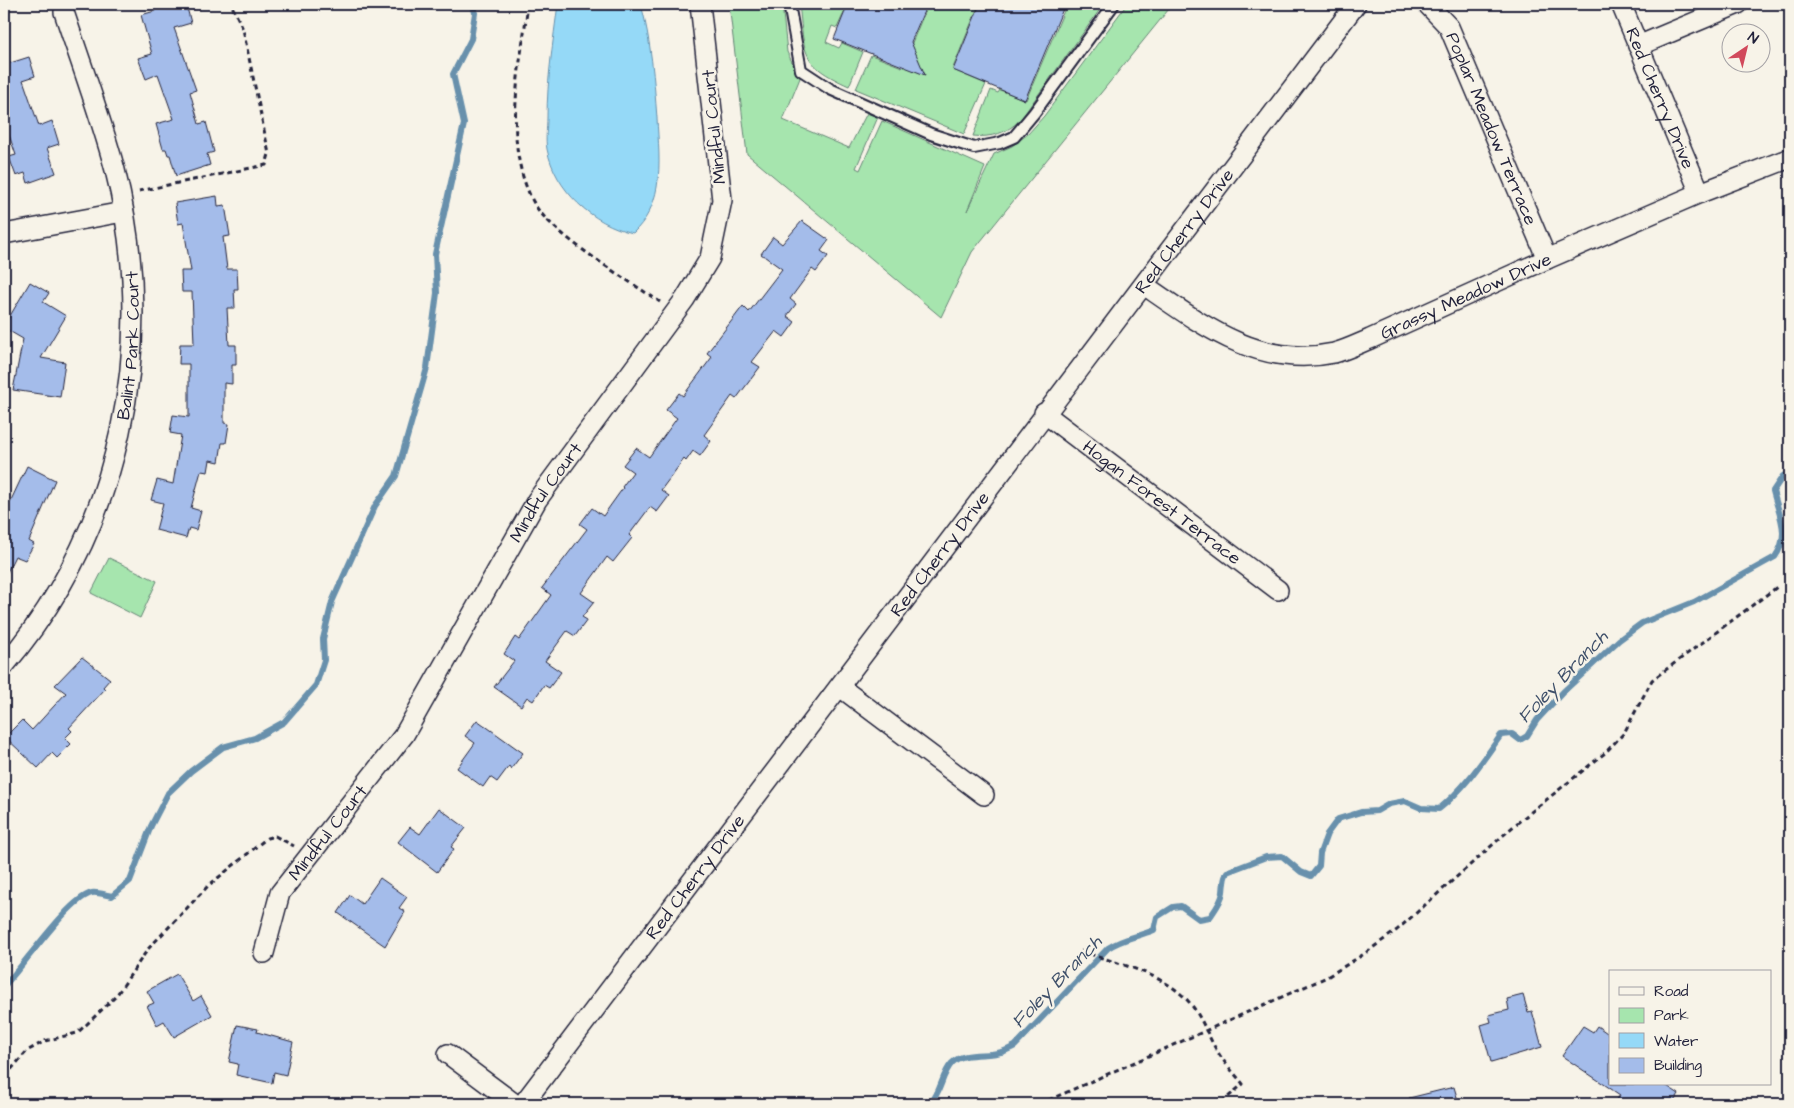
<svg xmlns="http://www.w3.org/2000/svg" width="1794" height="1108" font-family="'Architects Daughter',sans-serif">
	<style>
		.green { fill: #a6e5ae; stroke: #648474 }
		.water { fill: #95d9f7; stroke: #6790ac }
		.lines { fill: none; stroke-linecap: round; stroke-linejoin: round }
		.stream { stroke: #6790ac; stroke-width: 6 }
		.building { fill: #a4bcea; stroke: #22223b }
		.lane-casing { stroke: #22223b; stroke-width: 14 }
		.street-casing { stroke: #22223b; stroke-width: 22 }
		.path { stroke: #22223b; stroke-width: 3; stroke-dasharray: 5 4; stroke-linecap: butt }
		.lane { stroke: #f7f3e8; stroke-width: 10 }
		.street { stroke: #f7f3e8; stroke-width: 19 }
		.labels { text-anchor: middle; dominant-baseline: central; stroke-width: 5; stroke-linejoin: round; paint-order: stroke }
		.street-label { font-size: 18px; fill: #22223b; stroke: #f7f3e8 }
		.water-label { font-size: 19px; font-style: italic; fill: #3f506a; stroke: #f7f3e8 }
	</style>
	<rect width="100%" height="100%" fill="#f7f3e8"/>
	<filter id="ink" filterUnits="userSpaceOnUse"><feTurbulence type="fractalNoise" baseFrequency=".02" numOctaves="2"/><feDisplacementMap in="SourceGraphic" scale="10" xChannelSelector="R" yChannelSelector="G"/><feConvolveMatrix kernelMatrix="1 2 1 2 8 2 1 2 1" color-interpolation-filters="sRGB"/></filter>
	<g filter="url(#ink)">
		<path class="green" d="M 729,4 L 782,4 L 787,52 L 800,78 L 783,120 L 849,148 L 867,113 L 878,117 L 856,168 L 860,170 L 882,121 L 985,167 L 967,211 L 994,154 L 1012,146 L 1028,134 L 1044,116 L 1127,4 L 1173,4 L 972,252 L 941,317 L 747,154 Z
			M 799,4 L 848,4 L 837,28 L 832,26 L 826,42 L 839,48 L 842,43 L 863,52 L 849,86 C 800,64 805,54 799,4 Z
			M 928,4 L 979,4 L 953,68 L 953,70 L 986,84 L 964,134 L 856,89 L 871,55 L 902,67 Z
			M 1067,4 L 1104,4 L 1020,120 C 1007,133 991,138 973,136 L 991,90 L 998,93 L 1000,90 L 1026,100 Z
			M 109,558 L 157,581 L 140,618 L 91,593 Z"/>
		<path class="water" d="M 558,4 L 641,4 C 651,41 654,79 657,118 C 658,140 661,164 657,187 C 654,205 646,221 633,233 C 592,224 555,190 547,149 C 545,139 547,128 547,118 C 547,80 553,42 558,4 Z"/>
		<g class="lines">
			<path class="stream" d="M 4,986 C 23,967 69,898 92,893 C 97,892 106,895 112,896 L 130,881 L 151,826 L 168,793 L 191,771 L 223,747 L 255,738 L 284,722 L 316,685 L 324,660 L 323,639 L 332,602 L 375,506 L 396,476 L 427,368 L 437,293 L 435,254 L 464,124 L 453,74 L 471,39 L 475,13 L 473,4
				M 930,1104 C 942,1091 941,1075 952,1063 C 964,1051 986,1057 1001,1052 C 1006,1051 1011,1048 1015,1046 L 1108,948 C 1123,938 1137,937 1154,930 L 1157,917 L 1173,907 L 1181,906 L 1199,919 L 1210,917 C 1215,910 1222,901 1223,892 C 1224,884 1223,880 1227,872 L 1266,857 L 1282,856 L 1301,872 L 1311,876 L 1319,866 L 1320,853 L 1327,834 L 1338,819 L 1361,812 L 1377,811 L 1389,804 L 1405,801 L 1421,808 L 1439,809 C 1465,788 1482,762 1501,735 L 1512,734 L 1520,740 L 1527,736 L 1537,720 L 1563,692 L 1619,640 L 1642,623 L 1694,602 L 1775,557 C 1791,535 1779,515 1773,491 L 1783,476 L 1790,473"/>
		</g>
		<path class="building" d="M 153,4 L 186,4 L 191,23 L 174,28 L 196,90 L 190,92 L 199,124 L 206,122 L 214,152 L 207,154 L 210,165 L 176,176 L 170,155 L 168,155 L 166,149 L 163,149 L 156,124 L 174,119 L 158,74 L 146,79 L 138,58 L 152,54 L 141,15 L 155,11 Z
			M 848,4 L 927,4 L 911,42 L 925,75 L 834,39 Z
			M 980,4 L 1065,4 L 1025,100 L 953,70 Z
			M 29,57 L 35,76 L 23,80 L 39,126 L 52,121 L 59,144 L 47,148 L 56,173 L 28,183 L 25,173 L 16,176 L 9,157 L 16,155 L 4,121 L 4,65 Z
			M 217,196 L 218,206 L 225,205 L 230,236 L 223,237 L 227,269 L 237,269 L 238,289 L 234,289 L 235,308 L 227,308 L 229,345 L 236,345 L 236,365 L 232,365 L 232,384 L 224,383 L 224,423 L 229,424 L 226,443 L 222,443 L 219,462 L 210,460 L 208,472 L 201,471 L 191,508 L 201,511 L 196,530 L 189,528 L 186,538 L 156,530 L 163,503 L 151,500 L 157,480 L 173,484 L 181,435 L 170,433 L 173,415 L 189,417 L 189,364 L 179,364 L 180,344 L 194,344 L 192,292 L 182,292 L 181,271 L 191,271 L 183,223 L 178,224 L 175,203 Z
			M 802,221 L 829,240 L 821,251 L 828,256 L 816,272 L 812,269 L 790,299 L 796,304 L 787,316 L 795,322 L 784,337 L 776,331 L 752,362 L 760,367 L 736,399 L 732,396 L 704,435 L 711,441 L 700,456 L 693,451 L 686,461 L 684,459 L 661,490 L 669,496 L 657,512 L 650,507 L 629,535 L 632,538 L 613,562 L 607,557 L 581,593 L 594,602 L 582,617 L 587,620 L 575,636 L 567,631 L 545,661 L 561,672 L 549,688 L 544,685 L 533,701 L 527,697 L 521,706 L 494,687 L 514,661 L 504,654 L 515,637 L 519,640 L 551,595 L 542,588 L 587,529 L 580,524 L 592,508 L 603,516 L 623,488 L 622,487 L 633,472 L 623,465 L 636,448 L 649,457 L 677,418 L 666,410 L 679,393 L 683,396 L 712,357 L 707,353 L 743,306 L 749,312 L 782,269 L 761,254 L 773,237 L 782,244 Z
			M 30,282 L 49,293 L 43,302 L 66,316 L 41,358 L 65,362 L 60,397 L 13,390 L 23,339 L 4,328 L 4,326 Z
			M 27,466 L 55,480 L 29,541 L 34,544 L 25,560 L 15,556 L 4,578 L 4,515 Z
			M 82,657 L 110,679 L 103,687 L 105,689 L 69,728 L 72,731 L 65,738 L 71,744 L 57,758 L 52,753 L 38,768 L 5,737 L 22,720 L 32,730 L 66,693 L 55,685 Z
			M 477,720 L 523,753 L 511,769 L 509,766 L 497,782 L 490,777 L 483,787 L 457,768 L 475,743 L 465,736 Z
			M 439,808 L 466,828 L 451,847 L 454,849 L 437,872 L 398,842 L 410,827 L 420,834 Z
			M 380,878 L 407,897 L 399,908 L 405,912 L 385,946 L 338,913 L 350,895 L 362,904 Z
			M 177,974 L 193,1001 L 201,996 L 212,1015 L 174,1037 L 164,1021 L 157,1025 L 147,1006 L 154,1003 L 147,991 Z
			M 1523,995 L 1528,1012 L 1532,1011 L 1542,1047 L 1491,1062 L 1481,1025 L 1491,1022 L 1489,1015 L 1509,1010 L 1507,999 Z
			M 237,1025 L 258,1029 L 257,1032 L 293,1042 L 286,1075 L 274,1072 L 272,1083 L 236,1075 L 238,1064 L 229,1062 Z
			M 1583,1026 L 1593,1032 L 1597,1026 L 1610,1035 L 1610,1084 L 1664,1084 L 1679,1094 L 1672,1104 L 1614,1104 L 1620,1095 L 1562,1056 Z
			M 1454,1087 L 1459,1104 L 1410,1104 L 1409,1098 Z"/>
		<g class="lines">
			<g class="lane-casing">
				<path id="lane" d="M 789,4 L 801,70 L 830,89 L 931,134 L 974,148 L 1000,143 L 1014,137 L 1034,113 L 1114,4"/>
			</g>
			<g class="street-casing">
				<g id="street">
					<path id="s1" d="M 1427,4 L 1449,27 L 1547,259"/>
					<path id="s2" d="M 1621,4 L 1700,193"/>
					<path d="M 1638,46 L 1738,4"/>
					<path d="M 4,234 L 123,212"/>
					<path id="s3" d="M 1144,285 C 1202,325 1259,369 1334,353 C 1346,350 1358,344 1370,339 L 1547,259 L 1700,193 L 1790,158"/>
					<path id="s4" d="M 1044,413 L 1278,590"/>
					<path id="s5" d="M 4,666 C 121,529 159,345 115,170 C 101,117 81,64 64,12 L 65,4"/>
					<path d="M 840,687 L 984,795"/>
					<path id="s6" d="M 264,953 L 280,893 L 404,735 L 537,500 L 685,299 L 710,258 L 722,200 L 700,4"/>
					<path d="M 448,1054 L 515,1104"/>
					<path id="s7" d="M 523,1104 L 1356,4"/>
				</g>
			</g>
			<path class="path" d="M 528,4 C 520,68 501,145 535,205 C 553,235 629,281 660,302
				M 139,191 L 266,165 L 269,154 L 243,29 L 231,4
				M 1081,951 C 1118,964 1169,974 1193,1007 C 1204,1022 1209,1039 1219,1054 C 1226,1065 1235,1074 1243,1084 L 1220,1104
				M 4,1086 L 9,1072 L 27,1051 L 45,1041 L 77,1033 L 87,1024 L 116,996 L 148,949 L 208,886 L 267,838 L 275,836 L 294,846
				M 1040,1104 L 1327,977 L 1364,954 L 1397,930 L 1516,824 L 1605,753 L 1624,733 L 1652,680 L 1777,587"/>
			<use href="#lane" class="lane"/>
			<use href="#street" class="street"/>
		</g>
	</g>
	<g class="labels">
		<g class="street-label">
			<text stroke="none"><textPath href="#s2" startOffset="102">Red Cherry Drive</textPath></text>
			<text transform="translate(714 127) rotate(-96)">Mindful Court</text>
			<text stroke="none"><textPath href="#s1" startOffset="142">Poplar Meadow Terrace</textPath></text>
			<text stroke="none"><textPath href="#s7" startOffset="1095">Red Cherry Drive</textPath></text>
			<text stroke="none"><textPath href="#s3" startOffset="352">Grassy Meadow Drive</textPath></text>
			<text stroke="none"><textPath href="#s5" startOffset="351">Balint Park Court</textPath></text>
			<text stroke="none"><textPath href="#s6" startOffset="544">Mindful Court</textPath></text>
			<text stroke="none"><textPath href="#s4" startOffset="148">Hogan Forest Terrace</textPath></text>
			<text stroke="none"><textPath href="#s7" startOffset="690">Red Cherry Drive</textPath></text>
			<text stroke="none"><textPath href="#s6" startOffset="139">Mindful Court</textPath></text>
			<text stroke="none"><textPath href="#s7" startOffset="285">Red Cherry Drive</textPath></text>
		</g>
		<g class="water-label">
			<text transform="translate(1563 677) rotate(-46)">Foley Branch</text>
			<text transform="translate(1057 982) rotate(-46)">Foley Branch</text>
		</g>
	</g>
	<rect width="1794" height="1108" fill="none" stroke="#f7f3e8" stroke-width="20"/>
	<rect x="10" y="10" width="1774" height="1088" fill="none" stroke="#22223b" stroke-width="2" filter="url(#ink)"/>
	<rect x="1609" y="970" width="162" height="115" fill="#f7f3e8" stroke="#a29fa3"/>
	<rect x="1619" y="987" width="25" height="8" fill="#f7f3e8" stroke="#a29fa3"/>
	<text x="1654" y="996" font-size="15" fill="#22223b">Road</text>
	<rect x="1619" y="1008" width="25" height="15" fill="#a6e5ae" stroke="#a29fa3"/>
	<text x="1654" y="1020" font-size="15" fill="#22223b">Park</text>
	<rect x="1619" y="1033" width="25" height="15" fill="#95d9f7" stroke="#a29fa3"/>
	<text x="1654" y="1046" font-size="15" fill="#22223b">Water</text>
	<rect x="1619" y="1058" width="25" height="15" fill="#a4bcea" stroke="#a29fa3"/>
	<text x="1654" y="1070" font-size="15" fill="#22223b">Building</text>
	<g transform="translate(1746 48) rotate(35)"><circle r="24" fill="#f7f3e8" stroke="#a29fa3"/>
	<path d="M0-4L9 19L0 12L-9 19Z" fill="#d1495b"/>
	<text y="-8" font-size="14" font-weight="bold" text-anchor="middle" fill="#22223b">N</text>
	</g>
</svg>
